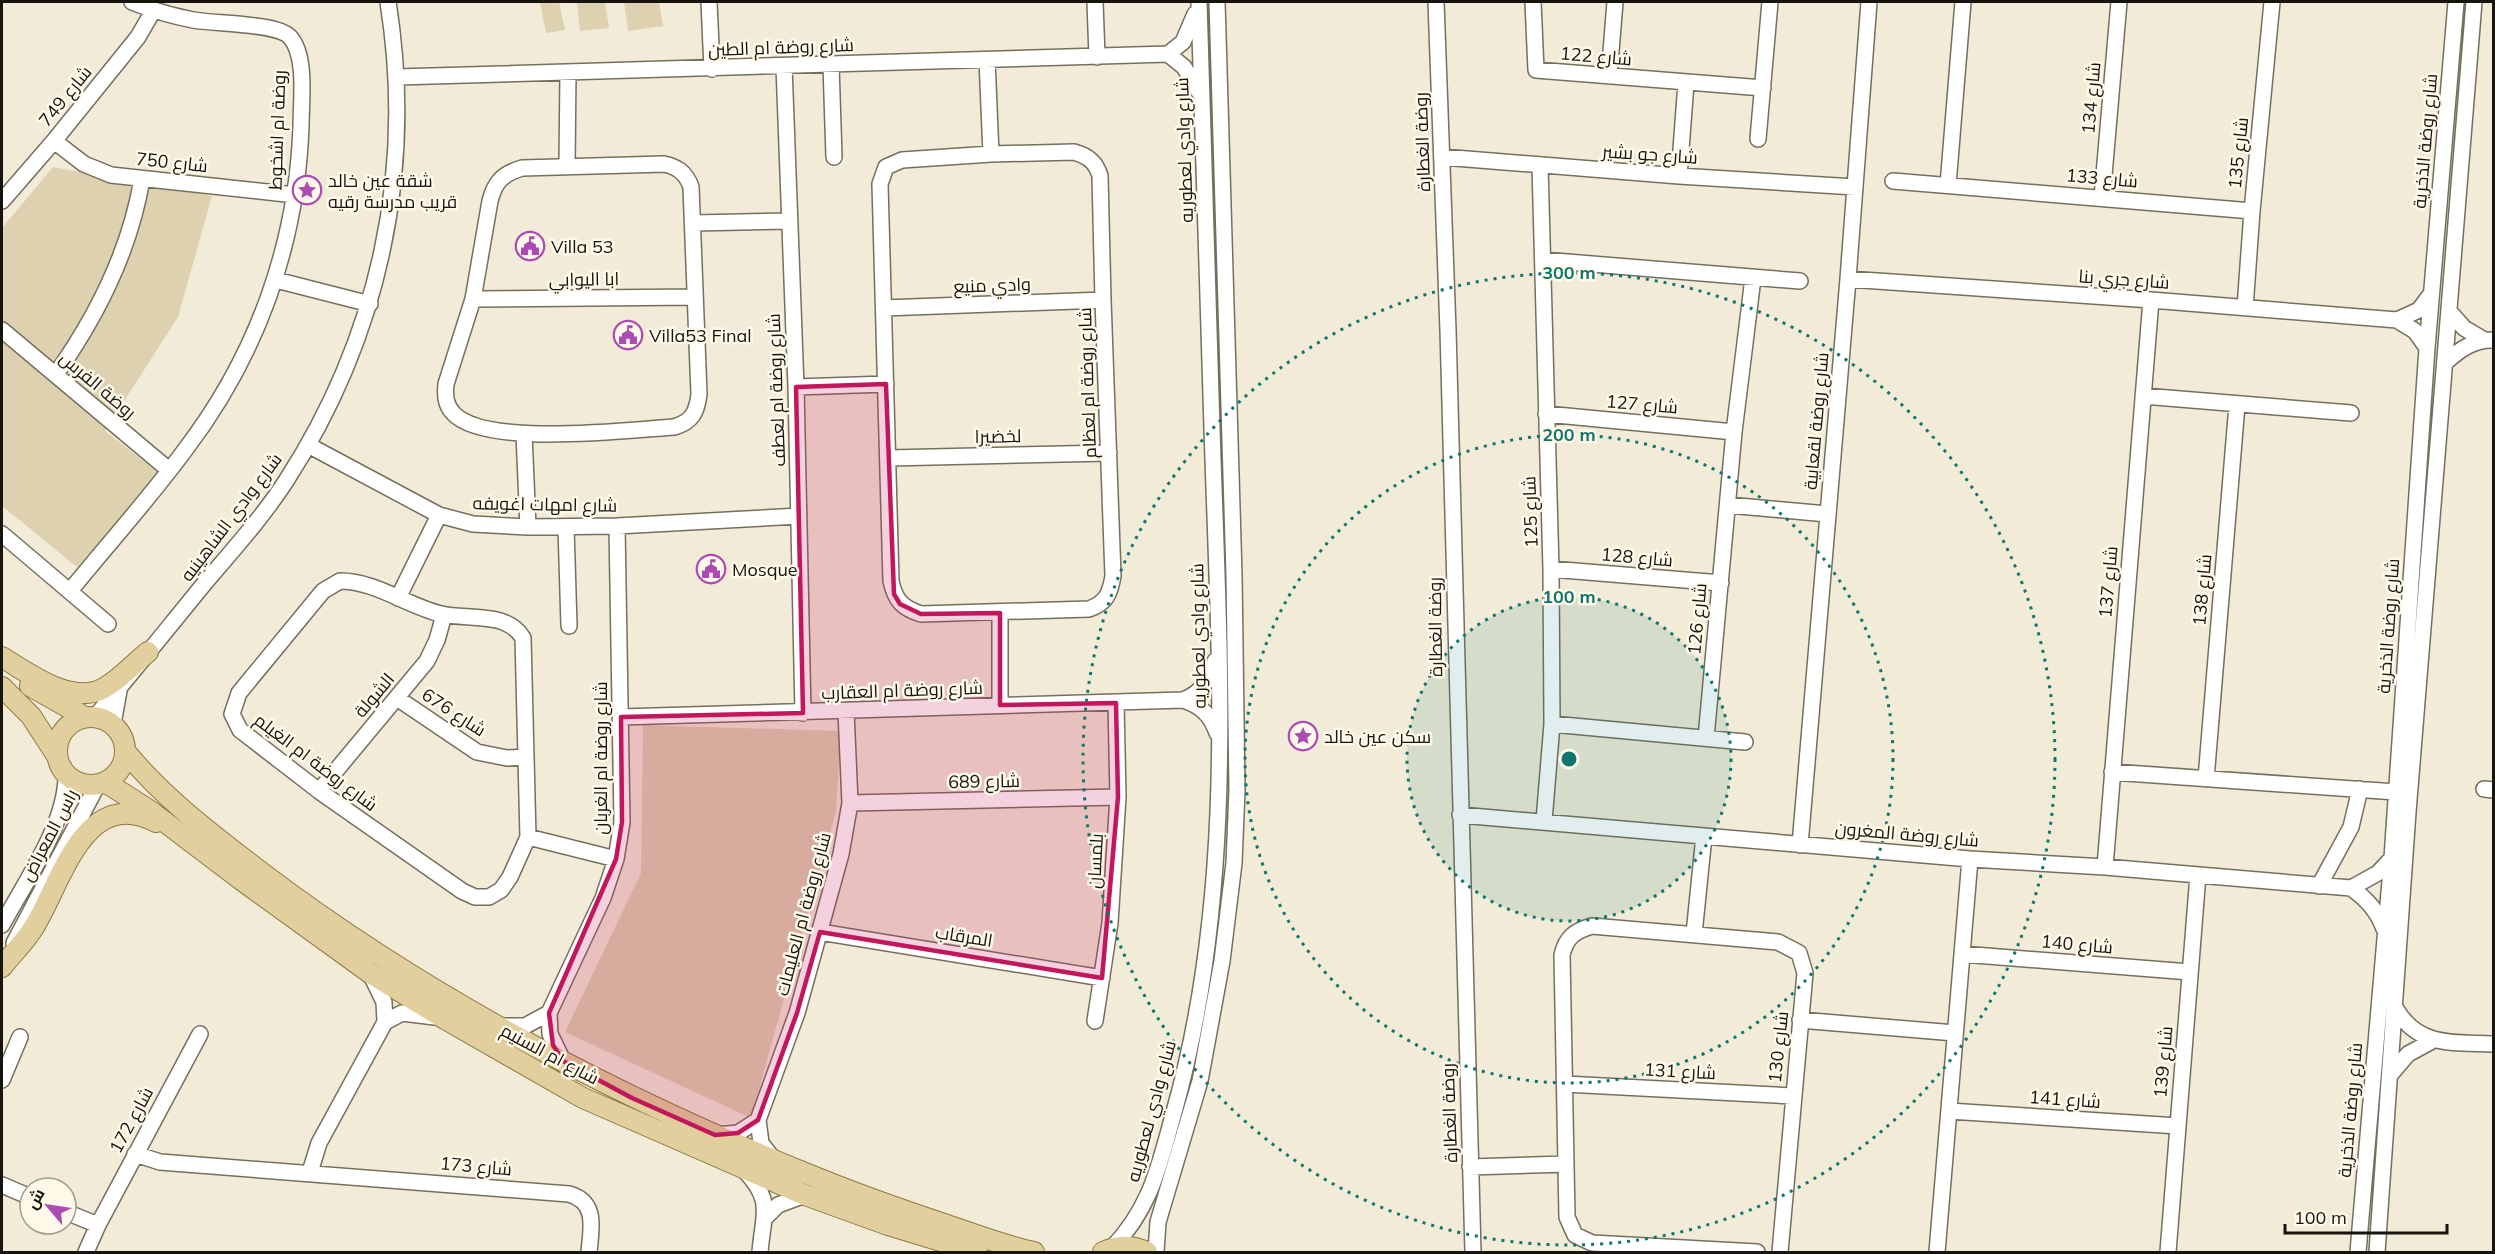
<svg xmlns="http://www.w3.org/2000/svg" width="2495" height="1254" font-family="Mulish,Cairo,sans-serif">
	<style>
		.green { fill: #ddd1b0 }
		.lines { fill: none; stroke-linecap: round; stroke-linejoin: round }
		.minor-casing { stroke: #756f5e; stroke-width: 18 }
		.major-casing { stroke: #8d7941; stroke-width: 22 }
		.minor { stroke: #fff; stroke-width: 15 }
		.major { stroke: #e1d09e; stroke-width: 20 }
		.marked { fill: #c2185b; fill-opacity: 0.2; stroke: #c2185b; stroke-width: 4.5; stroke-linejoin: round }
		.ring { fill: none; stroke: #0f766e; stroke-width: 3; stroke-dasharray: 3 6 }
		.labels { text-anchor: middle; dominant-baseline: central; stroke-width: 5; stroke-linejoin: round; paint-order: stroke }
		.street-label { font-size: 18px; fill: #17140e; stroke: #fef9e9 }
		.poi-label { font-size: 18px; fill: #17140e; stroke: #fef9e9; text-anchor: start }
		.centre { fill: #0f766e; stroke: #fef9e9; stroke-width: 3 }
		.ring-label { font-size: 18px; text-anchor: middle; font-weight: bold; fill: #0f766e; stroke: #fef9e9; stroke-width: 5; stroke-linejoin: round; paint-order: stroke }
	</style>
	<rect width="100%" height="100%" fill="#f2ebd8"/>
	<path class="green" d="M 540,2 L 559,2 L 565,30 L 546,33 Z
		M 577,2 L 605,2 L 609,28 L 580,31 Z
		M 624,2 L 659,2 L 663,26 L 628,31 Z
		M 53,167 L 212,196 L 178,317 L 105,431 L 159,473 L 77,567 L 2,506 L 2,228 Z
		M 643,725 L 841,731 L 836,811 L 751,1118 L 565,1032 L 641,873 Z"/>
	<g class="lines">
		<g class="minor-casing">
			<path id="minor" d="M 709,2 L 712,69
				M 1095,2 L 1097,57
				M 1436,2 L 1448,330 L 1473,1252
				M 1533,2 L 1536,70 L 1763,88
				M 1168,54 L 1184,67 L 1199,92
				M 987,60 L 991,154
				M 831,65 L 834,157
				M 784,66 L 796,387 L 803,713
				M 1609,76 L 1615,2
				M 397,77 L 1168,54 L 1183,42 L 1195,14
				M 1758,139 L 1770,2
				M 54,141 L 84,164 L 111,175 L 295,195
				M 1074,152 C 1088,156 1096,162 1100,176 L 1103,300 L 1113,576 C 1110,594 1106,603 1089,609 L 921,614 C 902,608 895,600 891,581 L 880,184 L 886,167 L 902,160 L 991,154 Z
				M 1442,157 L 1679,176 L 1855,187
				M 664,164 C 678,167 686,173 691,187 L 699,394 C 697,412 692,422 674,427 C 626,430 487,447 454,414 C 445,405 445,395 446,384 L 473,299 L 490,201 C 495,181 503,174 522,168 Z
				M 567,166 L 568,72
				M 1540,166 L 1551,569 L 1552,724 L 1544,821
				M 1679,176 L 1686,83
				M 1893,181 L 2252,211
				M 1948,185 L 1963,2
				M 2102,198 L 2119,2
				M 2,201 L 54,141 L 138,37 L 153,11
				M 694,223 L 788,221
				M 1543,260 L 1800,281
				M 1848,279 L 2151,300 L 2397,320 L 2415,331 L 2427,348
				M 276,280 L 370,304
				M 473,299 L 695,297
				M 884,308 L 1103,300
				M 2245,308 L 2252,211 L 2272,2
				M 2449,311 L 2464,328 L 2484,340
				M 2397,320 L 2419,310 L 2431,294
				M 2,330 L 169,470
				M 2445,363 C 2459,350 2474,339 2494,340
				M 56,374 C 97,316 130,250 142,179
				M 796,387 L 886,384
				M 2143,396 L 2351,413
				M 1546,414 L 1734,432
				M 524,434 L 528,527
				M 308,445 L 439,515 L 473,524 L 528,527 L 617,526 L 799,516
				M 889,458 L 1109,453
				M 1728,505 L 1827,514
				M 566,527 L 569,626
				M 2,534 L 108,624
				M 1551,569 L 1721,583
				M 340,581 C 376,581 407,606 441,614 C 468,620 507,611 523,638 L 528,837 L 510,877 L 501,890 L 489,897 L 475,897 L 462,891 L 319,791 L 240,730 L 232,714 L 239,693 L 323,591 Z
				M 70,591 C 108,544 149,499 185,450 C 257,356 297,244 301,126 C 301,101 307,56 290,37 C 277,23 215,24 193,20 C 172,16 152,10 132,2
				M 398,598 L 439,515
				M 1000,613 L 1000,705
				M 397,698 L 477,752 L 507,758 L 526,757
				M 1183,700 C 1203,692 1209,680 1215,661
				M 95,717 C 132,673 168,628 204,584 C 232,551 262,518 286,481 C 379,337 415,172 388,2
				M 621,717 L 1183,700 C 1201,706 1211,715 1217,733
				M 113,724 L 119,691
				M 1552,724 L 1745,742
				M 1706,738 L 1734,432 L 1753,278
				M 2112,772 L 2396,792
				M 2206,779 L 2237,405
				M 2484,789 L 2494,790
				M 319,791 L 427,661 L 437,640 L 444,615
				M 850,803 L 1118,797
				M 1460,815 L 1970,859 L 2105,867 L 2351,888 L 2378,873 L 2392,858
				M 528,837 L 616,859
				M 1800,845 L 1848,279 L 1869,2
				M 2105,867 L 2151,300
				M 2319,886 L 2351,827 L 2360,789
				M 2351,888 C 2367,899 2378,911 2384,929
				M 2,925 C 25,882 67,823 66,774
				M 820,932 L 1102,978
				M 1694,934 L 1704,836
				M 14,943 L 98,784
				M 1962,954 L 2190,972
				M 370,973 L 384,1002 L 385,1022
				M 2396,1009 C 2419,1048 2454,1042 2494,1044
				M 1800,1020 L 1955,1033
				M 1095,1021 L 1110,923 L 1118,797 L 1116,703
				M 499,1026 L 525,1026 L 549,1013
				M 563,1061 L 550,1034 L 549,1013 L 603,898 L 616,859 L 622,822 L 617,526
				M 2391,1074 L 2408,1054 L 2432,1041
				M 2,1080 L 20,1037
				M 1565,1084 L 1793,1096
				M 1949,1111 L 2178,1126
				M 717,1135 L 738,1133 L 758,1120
				M 135,1154 L 160,1162 L 569,1194 C 598,1202 591,1229 589,1252
				M 774,1160 L 761,1143 L 758,1120 L 797,1013 L 841,854 L 850,803 L 846,711
				M 1470,1167 L 1566,1164
				M 744,1170 C 774,1201 763,1214 760,1252
				M 310,1172 L 319,1143 L 385,1022 L 402,1013 L 435,1017
				M 2,1185 L 30,1197
				M 66,1212 L 98,1225
				M 766,1217 L 778,1205 L 805,1195
				M 1111,1249 C 1151,1208 1159,1166 1174,1112 C 1237,888 1219,658 1212,428 C 1207,286 1203,144 1199,2
				M 86,1252 L 98,1225 L 200,1034
				M 1156,1252 L 1158,1222 L 1200,1081 L 1222,961 L 1234,863 L 1237,790 L 1234,575 L 1217,2
				M 1757,1252 L 1592,1243 L 1575,1235 L 1567,1217 L 1562,955 C 1566,938 1574,931 1592,926 L 1778,942 L 1799,953 L 1805,973 L 1780,1252
				M 1937,1252 L 1970,859
				M 2168,1252 L 2198,875
				M 2358,1252 L 2392,858 L 2427,348 L 2456,2
				M 2377,1252 L 2408,812 L 2474,2"/>
		</g>
		<g class="major-casing">
			<path id="major" d="M 2,657 C 28,673 72,706 104,688 C 120,679 133,664 148,652
				M 30,686 L 85,717
				M 2,687 L 31,716 L 57,756
				M57 751a34 34 0 1 1 68 0a34 34 0 1 1-68 0Z
				M 125,751 C 164,799 213,835 262,873 C 429,999 617,1097 810,1175 C 854,1193 899,1209 944,1224 C 974,1234 1004,1246 1034,1252
				M 105,782 L 149,810 L 240,879 L 370,973 L 445,1019 L 583,1098 L 805,1195 L 888,1225 L 977,1252
				M 2,967 C 12,954 25,942 34,927 C 62,882 84,785 156,822
				M 1103,1252 C 1119,1245 1131,1245 1147,1252"/>
		</g>
		<use href="#minor" class="minor"/>
		<use href="#major" class="major"/>
	</g>
	<path class="marked" d="M 886,384 L 894,594 L 900,604 L 921,614 L 1000,613 L 1000,705 L 1116,703 L 1118,797 L 1102,978 L 820,932 L 797,1013 L 758,1120 L 738,1133 L 715,1135 L 632,1098 L 563,1061 L 553,1045 L 549,1013 L 616,859 L 622,822 L 621,717 L 803,713 L 796,387 Z"/>
	<circle cx="1569" cy="759" r="162" fill="#0f766e" fill-opacity=".12"/>
	<g class="ring">
		<circle cx="1569" cy="759" r="162"/>
		<circle cx="1569" cy="759" r="324"/>
		<circle cx="1569" cy="759" r="486"/>
	</g>
	<defs>
		<g id="sight-ring" transform="scale(1.5)"><circle r="9.5" fill="#fef9e9" stroke="#ac4bb3" stroke-width="1.5"/><path d="M0-6L1.8-2.2L6-1.7L2.9 1.2L3.7 5.4L0 3.3L-3.7 5.4L-2.9 1.2L-6-1.7L-1.8-2.2Z" fill="#ac4bb3"/></g>
		<g id="civic-ring" transform="scale(1.5)"><circle r="9.5" fill="#fef9e9" stroke="#ac4bb3" stroke-width="1.5"/><path d="M-.6-6.5H3V-4.5H.6V-3L4-1V1h2V6H-6V1h2V-1L-.6-3ZM-1.2 2.5V6h2.4V2.5Z" fill="#ac4bb3"/></g>
	</defs>
	<g fill-rule="evenodd">
		<use href="#sight-ring" x="307" y="190"/>
		<use href="#civic-ring" x="530" y="246"/>
		<use href="#civic-ring" x="628" y="335"/>
		<use href="#civic-ring" x="711" y="569"/>
		<use href="#sight-ring" x="1303" y="736"/>
	</g>
	<g class="labels">
		<g class="street-label">
			<text transform="translate(781 47) rotate(-2)">شارع روضة ام الطين</text>
			<text transform="translate(1596 56) rotate(5)">شارع 122</text>
			<text transform="translate(65 96) rotate(-51)">شارع 749</text>
			<text transform="translate(2091 98) rotate(-85)">شارع 134</text>
			<text transform="translate(277 130) rotate(-88)">روضة ام اشخوط</text>
			<text transform="translate(2425 141) rotate(-85)">شارع روضة الذخرية</text>
			<text transform="translate(1422 142) rotate(-92)">روضة الغطارة</text>
			<text transform="translate(1184 150) rotate(-92)">شارع وادي لعطوريه</text>
			<text transform="translate(2238 153) rotate(-84)">شارع 135</text>
			<text transform="translate(1650 154) rotate(4)">شارع جو بشير</text>
			<text transform="translate(172 162) rotate(6)">شارع 750</text>
			<text transform="translate(2102 178) rotate(5)">شارع 133</text>
			<text transform="translate(584 279) rotate(-1)">ابا اليوابي</text>
			<text transform="translate(2124 279) rotate(4)">شارع جري بنا</text>
			<text transform="translate(992 285) rotate(-2)">وادي منيع</text>
			<text transform="translate(1087 383) rotate(-92)">شارع روضة ام لعظام</text>
			<text transform="translate(98 385) rotate(40)">روضة الفرس</text>
			<text transform="translate(776 390) rotate(-92)">شارع روضة ام لعطف</text>
			<text transform="translate(1642 404) rotate(5)">شارع 127</text>
			<text transform="translate(1816 421) rotate(-85)">شارع روضة لقعابية</text>
			<text transform="translate(998 436) rotate(-1)">لخضيرا</text>
			<text transform="translate(545 504) rotate(1)">شارع امهات اغويفه</text>
			<text transform="translate(1530 512) rotate(-92)">شارع 125</text>
			<text transform="translate(231 517) rotate(-53)">شارع وادي الشاهينيه</text>
			<text transform="translate(1637 557) rotate(5)">شارع 128</text>
			<text transform="translate(2108 582) rotate(-85)">شارع 137</text>
			<text transform="translate(2202 590) rotate(-85)">شارع 138</text>
			<text transform="translate(1697 619) rotate(-85)">شارع 126</text>
			<text transform="translate(2388 626) rotate(-86)">شارع روضة الذخرية</text>
			<text transform="translate(1435 627) rotate(-91)">روضة الغطارة</text>
			<text transform="translate(1198 636) rotate(-91)">شارع وادي لعطوريه</text>
			<text transform="translate(902 690) rotate(-2)">شارع روضة ام العقارب</text>
			<text transform="translate(374 695) rotate(-50)">الشولة</text>
			<text transform="translate(454 712) rotate(33)">شارع 676</text>
			<text transform="translate(600 758) rotate(-90)">شارع روضة ام الغربان</text>
			<text transform="translate(316 762) rotate(37)">شارع روضة ام الغيلم</text>
			<text transform="translate(984 781) rotate(-1)">شارع 689</text>
			<text transform="translate(1907 834) rotate(5)">شارع روضة المغرون</text>
			<text transform="translate(49 835) rotate(-62)">راس المعراض</text>
			<text transform="translate(1095 861) rotate(-87)">بلمسان</text>
			<text transform="translate(803 914) rotate(-75)">شارع روضة ام العليمات</text>
			<text transform="translate(964 936) rotate(9)">المرقاب</text>
			<text transform="translate(2077 944) rotate(5)">شارع 140</text>
			<text transform="translate(1778 1047) rotate(-84)">شارع 130</text>
			<text transform="translate(550 1054) rotate(28)">شارع ام السنيم</text>
			<text transform="translate(2163 1062) rotate(-85)">شارع 139</text>
			<text transform="translate(1680 1071) rotate(3)">شارع 131</text>
			<text transform="translate(2065 1099) rotate(4)">شارع 141</text>
			<text transform="translate(2350 1110) rotate(-85)">شارع روضة الذخرية</text>
			<text transform="translate(1151 1111) rotate(-75)">شارع وادي لعطوريه</text>
			<text transform="translate(1449 1113) rotate(-92)">روضة الغطارة</text>
			<text transform="translate(131 1120) rotate(-62)">شارع 172</text>
			<text transform="translate(476 1166) rotate(5)">شارع 173</text>
		</g>
		<g class="poi-label">
			<text x="328" y="180">شقة عين خالد<tspan x="328" dy="21">قريب مدرسة رقيه</tspan></text>
			<text x="551" y="246">Villa 53</text>
			<text x="649" y="335">Villa53 Final</text>
			<text x="732" y="569">Mosque</text>
			<text x="1324" y="736">سكن عين خالد</text>
		</g>
	</g>
	<circle cx="1569" cy="759" r="9" class="centre"/>
	<g class="ring-label">
		<text x="1569" y="279">300 m</text>
		<text x="1569" y="441">200 m</text>
		<text x="1569" y="603">100 m</text>
	</g>
	<rect width="2495" height="1254" fill="none" stroke="#17140e" stroke-width="6"/>
	<g transform="translate(48 1206) rotate(299)"><circle r="28" fill="#fef9e9" stroke="#a29d91" stroke-width="1.5"/>
	<path d="M0-4.5L10 22L0 15L-10 22Z" fill="#ac4bb3"/>
	<text y="-9" font-size="16" font-weight="bold" text-anchor="middle" fill="#17140e">ش</text>
	</g>
	<path d="M2285 1224v9h162v-9" fill="none" stroke="#17140e" stroke-width="3"/>
	<text x="2294" y="1224" font-size="18" fill="#17140e" stroke="#fef9e9" stroke-width="4.5" paint-order="stroke">100 m</text>
</svg>
